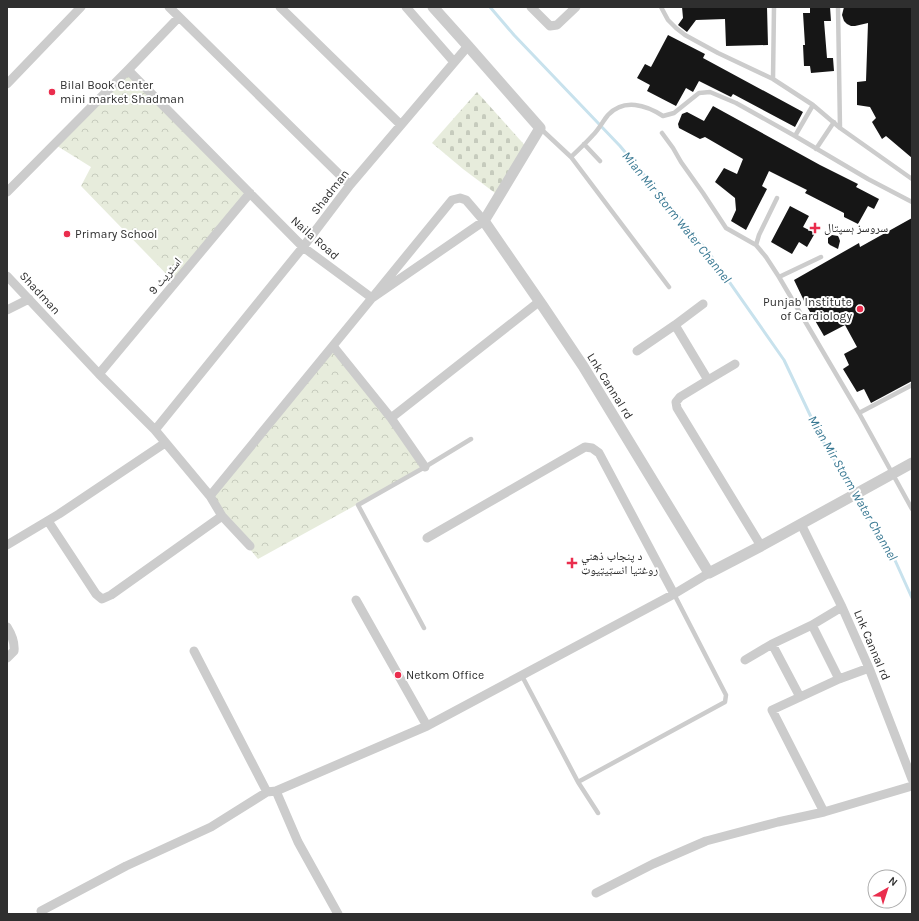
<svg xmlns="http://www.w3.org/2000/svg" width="919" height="921" font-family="Karla,'Noto Naskh Arabic',sans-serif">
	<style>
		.cemetery { fill: url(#cemetery-stones) }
		.park { fill: url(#park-crowns) }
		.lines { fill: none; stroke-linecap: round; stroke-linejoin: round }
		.stream { stroke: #c8e2ed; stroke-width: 3 }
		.building { fill: #161616 }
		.service { stroke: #ccc; stroke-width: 4.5 }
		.minor { stroke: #ccc; stroke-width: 9 }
		.tertiary { stroke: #ccc; stroke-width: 11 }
		.poi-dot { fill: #ea2d4d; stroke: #fff; stroke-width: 1.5 }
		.labels { text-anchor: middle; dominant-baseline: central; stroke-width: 4; stroke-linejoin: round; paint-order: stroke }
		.poi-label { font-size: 12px; fill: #2f2f2f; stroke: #fff; text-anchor: start }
		.street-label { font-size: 12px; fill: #2f2f2f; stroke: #fff }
		.water-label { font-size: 13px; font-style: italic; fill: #3a7993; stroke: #fff }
	</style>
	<defs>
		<pattern id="cemetery-stones" width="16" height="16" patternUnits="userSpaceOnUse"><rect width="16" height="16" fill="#e7ecdc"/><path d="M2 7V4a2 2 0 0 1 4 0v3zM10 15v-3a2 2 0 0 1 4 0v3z" fill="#c6cbbd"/></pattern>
		<pattern id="park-crowns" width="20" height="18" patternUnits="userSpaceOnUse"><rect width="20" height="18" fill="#e7ecdc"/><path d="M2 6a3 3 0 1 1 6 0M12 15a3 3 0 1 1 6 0" fill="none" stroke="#c6cbbd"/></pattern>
	</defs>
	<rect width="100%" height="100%" fill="#fff"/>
	<path class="cemetery" d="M 477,92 L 529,150 L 499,196 L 463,169 L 432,143 Z"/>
	<path class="park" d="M 128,70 L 250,193 L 175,283 L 81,186 L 91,167 L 54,144 Z
		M 333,346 L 425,467 L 258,559 L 222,516 L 210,496 Z"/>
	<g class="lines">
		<path class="stream" d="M 490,7 L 514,35 L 620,146 L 709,253 L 784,360 L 821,438 L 894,558 L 912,598"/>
	</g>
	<path class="building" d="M 682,7 L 767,7 L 768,45 L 726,46 L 725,19 L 696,20 L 687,32 L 678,25 L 683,18 Z
		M 810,7 L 830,7 L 831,21 L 824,21 L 827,58 L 833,58 L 834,71 L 811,73 L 810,66 L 804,66 L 803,45 L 805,45 L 803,13 L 810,13 Z
		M 844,7 L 912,7 L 912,158 L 886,136 L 882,139 L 872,122 L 876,118 L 870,107 L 857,105 L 857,82 L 866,81 L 868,23 L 855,26 L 851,26 L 847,24 L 844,21 L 842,15 Z
		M 668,35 L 705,54 L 703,58 L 803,112 L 795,127 L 733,94 L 731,97 L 699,81 L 693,92 L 686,88 L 676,106 L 647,91 L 650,85 L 637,78 L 645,64 L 651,67 Z
		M 713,106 L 820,165 L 858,184 L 856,187 L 879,199 L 874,209 L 868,206 L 858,224 L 844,217 L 844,213 L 805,193 L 807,190 L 769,171 L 762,186 L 767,189 L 746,230 L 731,221 L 736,210 L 735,198 L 715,182 L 724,168 L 737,174 L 743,159 L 705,137 L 700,139 L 679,128 L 678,124 L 682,114 L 687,112 L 704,121 Z
		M 790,206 L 809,216 L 803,227 L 815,233 L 807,247 L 799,242 L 792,254 L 771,242 Z
		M 912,218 L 912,381 L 871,403 L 864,389 L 857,392 L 843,369 L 849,365 L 844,354 L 857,347 L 845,325 L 824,336 L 806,305 L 794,280 L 859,243 L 860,247 Z
		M 832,235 L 838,236 L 839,238 L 840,241 L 838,249 L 830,245 L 828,243 L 828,238 Z"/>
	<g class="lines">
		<path class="service" d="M 661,7 L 668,20 L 676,28 L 685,35 L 718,53 L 773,79 L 813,105 L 840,128 L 912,179
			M 838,7 L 840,128
			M 773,79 L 774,7
			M 541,129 L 571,157 L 669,287
			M 662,133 L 673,148 L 681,162 L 703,193 L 726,228 L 756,245 L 766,257 L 779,277 L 859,413 L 912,509
			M 795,136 L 813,105
			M 584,144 L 600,161
			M 816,149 L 834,122
			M 571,157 C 578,150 586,143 593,135 C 599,129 603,121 608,115 C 624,98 646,105 663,116 L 674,113 L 699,93 L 710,92 L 736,103 L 795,136 L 868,179 L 912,202
			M 756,245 L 759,235 L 777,198
			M 779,277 L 821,257
			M 859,413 L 912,385
			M 424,628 L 358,505 L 425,467 L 471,439
			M 522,676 L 578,782 L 598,813
			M 578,782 L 725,702 L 726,695 L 674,594"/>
		<path class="minor" d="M 169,7 L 350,185
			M 280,7 L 401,125
			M 406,7 L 454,62
			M 531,7 L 550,26 L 557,25 L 576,7
			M 128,70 L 303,247 L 372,298 L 452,200 L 460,198 L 466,200 L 484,221 L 372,298 L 210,496
			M 7,84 L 81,7
			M 7,192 L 128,70 L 179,17
			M 7,276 L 99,374 L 155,430 L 210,496 L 222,516 L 250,546
			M 7,310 L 29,299
			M 675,325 L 708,380
			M 333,346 L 391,418 L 425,467
			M 637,351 L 675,325 L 703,304
			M 735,364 L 708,380 L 680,397 L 676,402 L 677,408 L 761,546
			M 99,374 L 250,193
			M 391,418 L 540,301
			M 155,430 L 303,247 L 350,185 L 468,46
			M 48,521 L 96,594 L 102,599 L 111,595 L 222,516
			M 801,524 L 842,607 L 869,668 L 912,779
			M 427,538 L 585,447 L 592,448 L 599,453 L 674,594
			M 7,545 L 59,514 L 165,443
			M 356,600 L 427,726
			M 812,625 L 839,679
			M 7,627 C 12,635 15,642 14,651 L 7,658
			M 772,644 L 800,697
			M 194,651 L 267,792
			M 745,660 L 772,644 L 812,625 L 842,607
			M 276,791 L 298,842 L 338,914
			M 824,812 L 772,710 L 839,679 L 869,668
			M 596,893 L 653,864 L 706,841 L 778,822 L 824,812 L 912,786
			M 41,911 L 126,866 L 211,827 L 267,792 L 276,791 L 427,726 L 674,594 L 709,573"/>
		<path class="tertiary" d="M 433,7 L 468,46 L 540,128 L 484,221 L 542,305 L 583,366 L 709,573 L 761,546 L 912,463"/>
	</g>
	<g class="poi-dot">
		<circle cx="52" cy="92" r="4"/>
		<path d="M813 222h4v4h4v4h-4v4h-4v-4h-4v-4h4z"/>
		<circle cx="67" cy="234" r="4"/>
		<circle cx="860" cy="309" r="4"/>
		<path d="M570 557h4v4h4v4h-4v4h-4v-4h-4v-4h4z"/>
		<circle cx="398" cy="675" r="4"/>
	</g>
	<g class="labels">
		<g class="poi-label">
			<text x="60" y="85">Bilal Book Center<tspan x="60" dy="14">mini market Shadman</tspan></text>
			<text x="824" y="228">سروسز ہسپتال</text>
			<text x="75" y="234">Primary School</text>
			<text x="852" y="302" text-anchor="end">Punjab Institute<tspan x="852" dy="14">of Cardiology</tspan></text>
			<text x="581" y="556">د پنجاب ذهني<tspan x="581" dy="14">روغتیا انسټیټیوټ</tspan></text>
			<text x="406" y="675">Netkom Office</text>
		</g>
		<g class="street-label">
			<text transform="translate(330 192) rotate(-52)">Shadman</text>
			<text transform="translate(315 238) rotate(41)">Naila Road</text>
			<text transform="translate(165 276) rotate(-50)">اسٹریٹ 9</text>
			<text transform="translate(40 293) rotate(47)">Shadman</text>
			<text transform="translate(610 386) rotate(58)">Lnk Cannal rd</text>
			<text transform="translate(872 645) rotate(67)">Lnk Cannal rd</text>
		</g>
		<g class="water-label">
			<text transform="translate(677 217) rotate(51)">Mian Mir Storm Water Channel</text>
			<text transform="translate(853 488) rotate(60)">Mian Mir Storm Water Channel</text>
		</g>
	</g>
	<rect width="919" height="921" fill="none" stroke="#2f2f2f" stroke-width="16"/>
	<g transform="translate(887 889) rotate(39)"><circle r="19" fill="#ffffff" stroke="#acacac"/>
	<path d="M0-3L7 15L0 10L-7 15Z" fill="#ea2d4d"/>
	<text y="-6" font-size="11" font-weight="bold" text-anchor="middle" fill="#2f2f2f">N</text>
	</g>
</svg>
